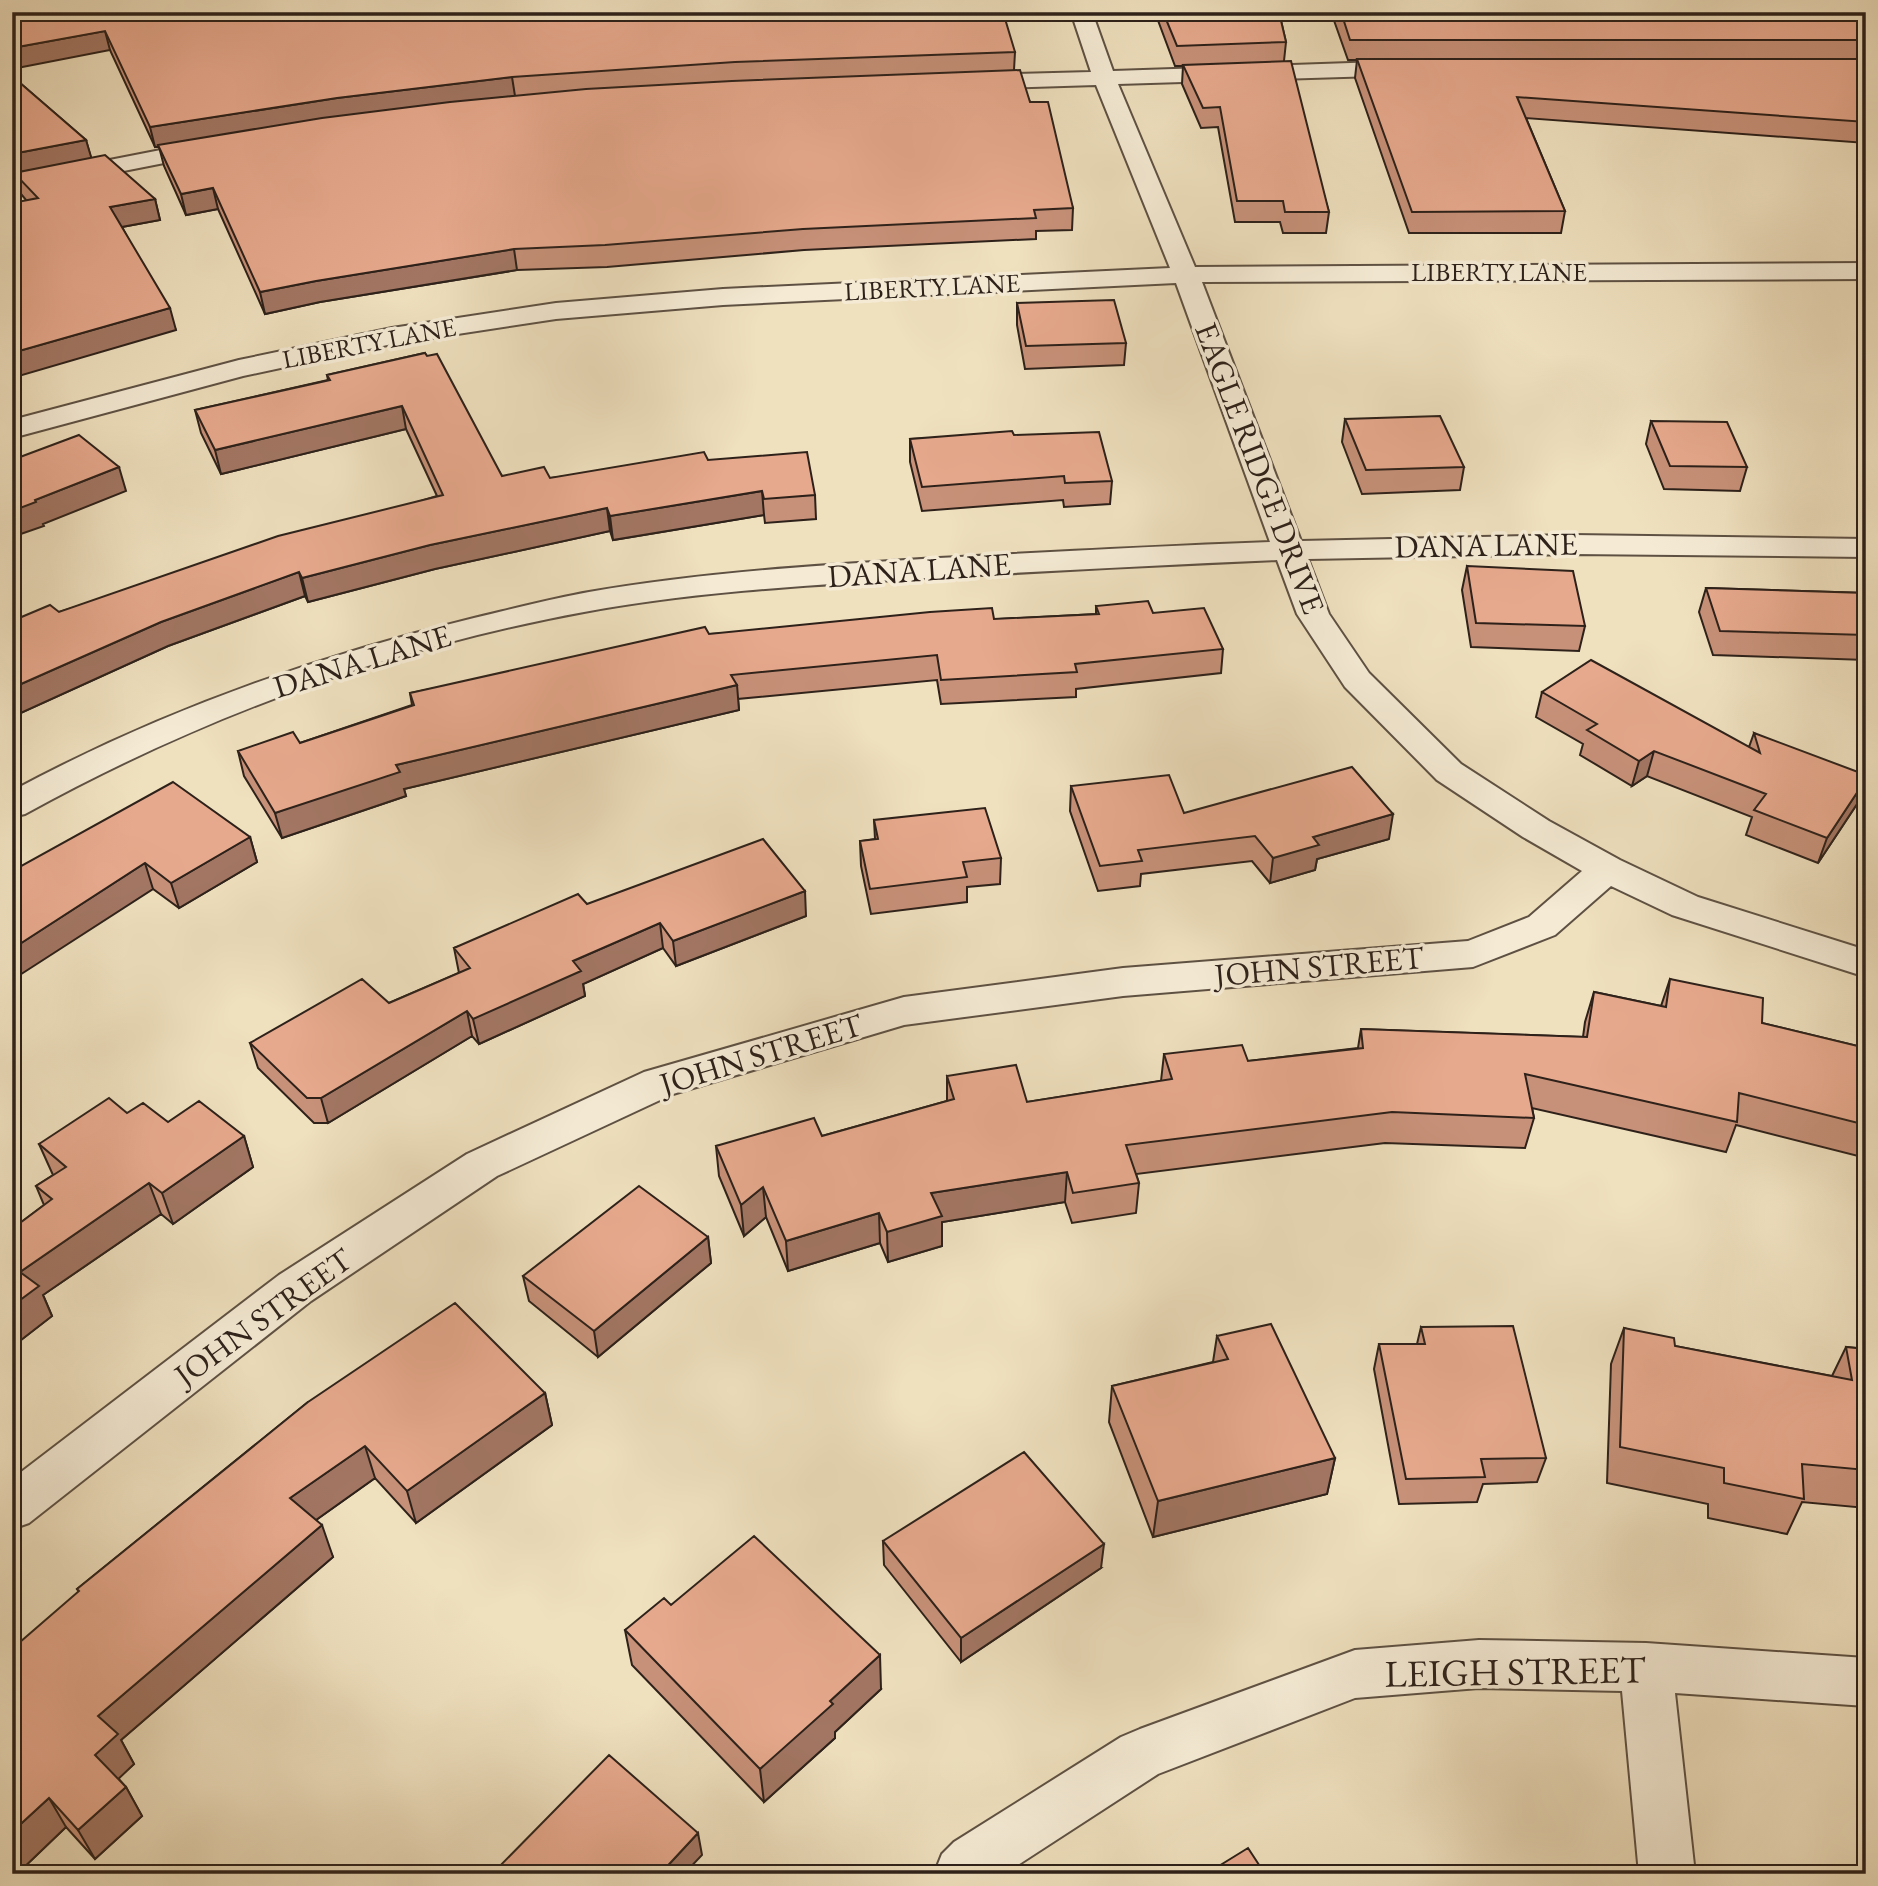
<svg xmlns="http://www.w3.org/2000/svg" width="1878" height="1886" font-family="'EB Garamond',serif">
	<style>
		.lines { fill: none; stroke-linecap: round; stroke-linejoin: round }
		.street-casing { stroke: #5e5143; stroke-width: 4 }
		.street { fill: #f5ebd5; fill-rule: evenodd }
		.wall { fill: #c79179; stroke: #2d211a; stroke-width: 2 }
		.shaded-wall { fill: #a27663; stroke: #2d211a; stroke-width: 2 }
		.building { fill: #e7a98d; stroke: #2d211a; stroke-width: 2 }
		.labels { text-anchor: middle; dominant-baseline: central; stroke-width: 7; stroke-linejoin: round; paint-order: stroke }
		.far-street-label { font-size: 26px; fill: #2d211a; stroke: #f5ebd5 }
		.street-label { font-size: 32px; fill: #2d211a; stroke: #f5ebd5 }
		.near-street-label { font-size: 38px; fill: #2d211a; stroke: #f5ebd5 }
	</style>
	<rect width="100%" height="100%" fill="#efe0be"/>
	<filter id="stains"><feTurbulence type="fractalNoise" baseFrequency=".00286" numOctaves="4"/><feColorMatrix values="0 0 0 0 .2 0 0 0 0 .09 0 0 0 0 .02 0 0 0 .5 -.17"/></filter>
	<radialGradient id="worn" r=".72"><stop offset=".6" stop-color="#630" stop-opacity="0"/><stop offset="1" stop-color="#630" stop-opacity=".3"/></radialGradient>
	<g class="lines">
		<g class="street-casing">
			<path id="street" d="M 1071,12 L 1092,12 L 1113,71 L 1409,61 L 1417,63 L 1420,68 L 1417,73 L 1409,75 L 1118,84 L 1195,267 L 1866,263 L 1866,279 L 1202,282 L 1301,541 L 1573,535 L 1866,539 L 1866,557 L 1573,554 L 1308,559 L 1329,614 L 1369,673 L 1461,764 L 1549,821 L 1620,860 L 1698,897 L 1866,950 L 1866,977 L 1672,915 L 1611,886 L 1555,935 L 1473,967 L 1123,996 L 904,1025 L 673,1094 L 497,1176 L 311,1301 L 29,1523 L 12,1529 L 12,1479 L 279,1275 L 467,1154 L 644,1072 L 904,997 L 1123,968 L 1468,941 L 1529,917 L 1582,871 L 1523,837 L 1437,780 L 1345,687 L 1297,614 L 1277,560 C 1160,565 1044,571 927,578 C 813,585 697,591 584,612 C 388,648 199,718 25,814 L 12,817 L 12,791 C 159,712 313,657 474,618 C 512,609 550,599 589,592 C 704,572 822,565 939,558 C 1049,552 1160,546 1270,542 L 1176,283 L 723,305 L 556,319 L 392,344 L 243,376 L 12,438 L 12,420 L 239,360 L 392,328 L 556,303 L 723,289 L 1170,268 L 1096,85 L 972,89 L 964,87 L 961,82 L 964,77 L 972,75 L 1091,72 Z
				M 212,140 L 220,142 L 224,147 L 220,152 L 12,193 L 12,179 Z
				M 1479,1640 L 1646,1643 L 1866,1658 L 1866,1706 L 1675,1693 L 1695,1874 L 1639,1874 L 1622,1691 L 1479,1688 L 1355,1698 L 1158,1774 L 1004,1874 L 934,1874 L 942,1854 L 954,1842 L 1121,1737 L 1140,1729 L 1355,1650 Z"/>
		</g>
		<use href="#street" class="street"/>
	</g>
	<path class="wall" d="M 12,12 L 1015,52 L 1014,70 L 1030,102 L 1073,208 L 1072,230 L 1036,231 L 1036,239 L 804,250 L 607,267 L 517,270 L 320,302 L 265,314 L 218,209 L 186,215 L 164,166 L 159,147 L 155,147 L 110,50 Z
		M 1156,12 L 1279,12 L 1286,42 L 1284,61 L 1329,212 L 1326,233 L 1283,233 L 1280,222 L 1235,222 L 1218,127 L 1201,128 L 1182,84 L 1183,66 L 1175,66 L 1156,15 Z
		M 1331,12 L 1864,12 L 1866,15 L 1866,143 L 1526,118 L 1565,211 L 1561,233 L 1409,233 L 1355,78 L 1357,60 L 1348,60 Z
		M 12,76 L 86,140 L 91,158 L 155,199 L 160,220 L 122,227 L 176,330 L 26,200 L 21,194 L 15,176 L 12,176 Z
		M 1017,303 L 1126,343 L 1124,365 L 1025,369 L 1017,325 Z
		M 425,353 L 502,476 L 550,478 L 708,460 L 815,495 L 816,519 L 765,523 L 764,515 L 613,540 L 610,531 L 435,569 L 308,602 L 305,596 L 168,646 L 12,717 L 12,621 L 59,612 L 437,496 L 406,429 L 221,474 L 201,433 L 195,410 L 328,380 L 327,375 Z
		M 1345,419 L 1464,467 L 1460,490 L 1362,494 L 1342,442 Z
		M 1651,421 L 1747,467 L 1740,491 L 1664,489 L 1646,444 Z
		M 1014,435 L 1112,481 L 1110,504 L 1064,507 L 1063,500 L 922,511 L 910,462 L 910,439 Z
		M 1467,566 L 1585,626 L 1579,651 L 1471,647 L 1462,590 Z
		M 1706,588 L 1866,593 L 1866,660 L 1713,655 L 1699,612 Z
		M 1096,606 L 1153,613 L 1223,649 L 1221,673 L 1076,689 L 1076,697 L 941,704 L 937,680 L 738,699 L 739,710 L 404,789 L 406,796 L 282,838 L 244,776 L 238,751 L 300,743 L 412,705 L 410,693 L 709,634 L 1096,614 Z
		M 1542,692 L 1749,747 L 1754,733 L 1859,801 L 1818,863 L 1746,835 L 1752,817 L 1647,776 L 1632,786 L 1580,755 L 1583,744 L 1536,717 Z
		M 1071,786 L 1184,813 L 1389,839 L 1317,859 L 1315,870 L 1270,883 L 1252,861 L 1141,874 L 1140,886 L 1098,891 L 1070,811 Z
		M 874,820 L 1001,858 L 1000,884 L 967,887 L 967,902 L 871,914 L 861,866 L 860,841 L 875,839 Z
		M 250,837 L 257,862 L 179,908 L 153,889 L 12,871 Z
		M 587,904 L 806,916 L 676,966 L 663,948 L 583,984 L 585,996 L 479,1044 L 472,1036 L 328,1123 L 314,1123 L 258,1068 L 250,1043 L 389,1003 L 459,973 L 454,948 Z
		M 1670,979 L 1762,1023 L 1866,1048 L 1866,1158 L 1736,1125 L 1726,1152 L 1532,1108 L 1534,1118 L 1525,1148 L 1385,1143 L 1136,1174 L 1139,1183 L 1136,1213 L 1072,1223 L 1065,1202 L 942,1222 L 942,1246 L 888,1262 L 880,1243 L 788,1271 L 766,1217 L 744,1236 L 719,1176 L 716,1146 L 822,1136 L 947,1101 L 947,1076 L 1027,1102 L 1161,1081 L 1164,1054 L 1248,1061 L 1358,1048 L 1361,1029 L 1583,1037 L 1585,1022 L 1594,992 L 1661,1006 Z
		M 127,1113 L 168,1122 L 244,1136 L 253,1167 L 173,1224 L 161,1214 L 43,1295 L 52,1316 L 12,1347 L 12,1229 L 44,1205 L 36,1186 L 53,1175 L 39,1144 Z
		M 708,1237 L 711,1263 L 598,1357 L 529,1301 L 523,1276 Z
		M 1421,1327 L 1546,1458 L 1537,1482 L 1483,1484 L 1477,1502 L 1399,1504 L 1374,1369 L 1379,1344 L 1417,1344 Z
		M 1624,1328 L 1675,1346 L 1832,1376 L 1846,1347 L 1866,1349 L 1866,1508 L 1802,1502 L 1787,1534 L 1708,1518 L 1708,1504 L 1607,1483 L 1611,1364 Z
		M 1217,1336 L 1335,1458 L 1327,1494 L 1153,1537 L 1109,1422 L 1112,1386 L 1213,1362 Z
		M 545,1393 L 552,1425 L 416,1523 L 375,1478 L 316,1520 L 333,1557 L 121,1740 L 134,1764 L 118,1778 L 126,1787 L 142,1816 L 95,1859 L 66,1827 L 17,1874 L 79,1592 L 77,1589 L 308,1402 Z
		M 883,1541 L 1101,1568 L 961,1662 L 884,1565 Z
		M 671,1605 L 881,1689 L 835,1732 L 835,1738 L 764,1802 L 632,1665 L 625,1630 Z"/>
	<path class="shaded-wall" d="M 105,31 L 110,50 L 12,69 L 12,48 Z
		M 512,77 L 515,96 L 341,118 L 155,147 L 150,127 L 337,98 Z
		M 86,140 L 92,160 L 14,173 L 15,176 L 12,176 L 12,154 Z
		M 213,188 L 218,209 L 186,215 L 181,194 Z
		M 155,199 L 160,220 L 116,228 L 110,207 Z
		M 514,249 L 517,270 L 320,302 L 265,314 L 260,292 L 316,281 Z
		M 170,308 L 176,330 L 12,378 L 12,353 Z
		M 402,406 L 406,429 L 221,474 L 215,450 Z
		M 119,467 L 126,491 L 43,524 L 44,526 L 12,537 L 12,511 L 35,500 Z
		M 762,491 L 764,515 L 613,540 L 610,516 Z
		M 607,508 L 610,531 L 435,569 L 308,602 L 302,578 L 430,545 Z
		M 299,572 L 305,596 L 168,646 L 12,717 L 12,688 L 161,622 Z
		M 737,685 L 739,710 L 404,789 L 406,796 L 282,838 L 275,813 L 396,765 Z
		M 1654,751 L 1647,776 L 1632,786 L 1639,761 Z
		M 1866,779 L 1866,782 L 1859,801 L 1818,863 L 1827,838 Z
		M 1393,814 L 1389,839 L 1317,859 L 1315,870 L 1270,883 L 1273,858 L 1313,837 Z
		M 250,837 L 257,862 L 179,908 L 171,883 Z
		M 145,863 L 153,889 L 12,980 L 12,949 Z
		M 805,891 L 806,916 L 676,966 L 673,941 Z
		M 660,923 L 663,948 L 583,984 L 585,996 L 479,1044 L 473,1019 L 573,961 Z
		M 467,1011 L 472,1036 L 328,1123 L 321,1098 Z
		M 244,1136 L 253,1167 L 173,1224 L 162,1193 Z
		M 1067,1172 L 1065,1202 L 942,1222 L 942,1246 L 888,1262 L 887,1232 L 931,1193 Z
		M 149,1183 L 161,1214 L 43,1295 L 52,1316 L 12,1347 L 12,1306 L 20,1272 Z
		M 763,1187 L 766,1217 L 744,1236 L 741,1205 Z
		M 879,1213 L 880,1243 L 788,1271 L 786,1241 Z
		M 708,1237 L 711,1263 L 598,1357 L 594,1331 Z
		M 545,1393 L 552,1425 L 416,1523 L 407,1491 Z
		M 365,1446 L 375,1478 L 302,1530 L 290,1498 Z
		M 1335,1458 L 1327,1494 L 1153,1537 L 1158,1501 Z
		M 322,1525 L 333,1557 L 121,1740 L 134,1764 L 112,1785 L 95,1755 L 98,1716 Z
		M 1104,1544 L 1101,1568 L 961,1662 L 961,1638 Z
		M 880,1655 L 881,1689 L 835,1732 L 835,1738 L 764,1802 L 760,1769 L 830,1701 Z
		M 126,1787 L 142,1816 L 95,1859 L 78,1830 Z
		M 49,1798 L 66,1827 L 17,1874 L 12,1874 L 12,1832 Z
		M 698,1833 L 702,1855 L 684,1874 L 660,1874 Z"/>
	<path class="building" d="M 12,12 L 1003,12 L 1015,52 L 735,62 L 512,77 L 337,98 L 150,127 L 105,31 L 12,48 Z
		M 1163,12 L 1279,12 L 1286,42 L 1177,46 Z
		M 1341,12 L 1864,12 L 1866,15 L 1866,40 L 1350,40 Z
		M 1357,59 L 1866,59 L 1866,122 L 1517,97 L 1565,211 L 1412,212 Z
		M 1291,61 L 1329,212 L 1285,212 L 1283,201 L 1237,201 L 1220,107 L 1203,108 L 1183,65 Z
		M 1020,70 L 1030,102 L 1048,102 L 1073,208 L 1034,210 L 1036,218 L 803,229 L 605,245 L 514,249 L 316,281 L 260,292 L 213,188 L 181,194 L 158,145 L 322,118 L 450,102 L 586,89 L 732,81 Z
		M 12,76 L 86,140 L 12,154 Z
		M 105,155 L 155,199 L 110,207 L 170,308 L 12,353 L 12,203 L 38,198 L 14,173 Z
		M 1114,300 L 1126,343 L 1026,346 L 1017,303 Z
		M 425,353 L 427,356 L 437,354 L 502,476 L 544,467 L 550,478 L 704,452 L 708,460 L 807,452 L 815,495 L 764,499 L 762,491 L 610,516 L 607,508 L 430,545 L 302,578 L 299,572 L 161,622 L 12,688 L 12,621 L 50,605 L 59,612 L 278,536 L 443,495 L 402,406 L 215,450 L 195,410 L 330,380 L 327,375 Z
		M 1440,416 L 1464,467 L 1366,470 L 1345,419 Z
		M 1651,421 L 1727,422 L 1747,467 L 1670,466 Z
		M 1012,431 L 1014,435 L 1099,432 L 1112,481 L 1065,483 L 1064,476 L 922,487 L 910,439 Z
		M 79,435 L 119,467 L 35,500 L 36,502 L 12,511 L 12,460 Z
		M 1467,566 L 1573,571 L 1585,626 L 1476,623 Z
		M 1706,588 L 1866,593 L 1866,635 L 1720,631 Z
		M 1148,601 L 1153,613 L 1204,608 L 1223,649 L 1075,664 L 1077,672 L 941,680 L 937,655 L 731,675 L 737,685 L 396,765 L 400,772 L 275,813 L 238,751 L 293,732 L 300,743 L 414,705 L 410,693 L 705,627 L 709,634 L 930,612 L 992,608 L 994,619 L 1099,614 L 1096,606 Z
		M 1591,660 L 1760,753 L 1754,733 L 1866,775 L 1866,779 L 1827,838 L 1754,810 L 1766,794 L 1654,751 L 1639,761 L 1587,730 L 1597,724 L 1542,692 Z
		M 1352,767 L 1393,814 L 1313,837 L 1319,845 L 1273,858 L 1255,836 L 1138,850 L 1142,861 L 1100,866 L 1071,786 L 1169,775 L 1184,813 Z
		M 173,782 L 250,837 L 171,883 L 145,863 L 12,949 L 12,871 Z
		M 985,808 L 1001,858 L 963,862 L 967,877 L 870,889 L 860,841 L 878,839 L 874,820 Z
		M 763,839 L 805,891 L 673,941 L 660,923 L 573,961 L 581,971 L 473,1019 L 467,1011 L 321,1098 L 307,1098 L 250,1043 L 362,979 L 389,1003 L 470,968 L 454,948 L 578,894 L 587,904 Z
		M 1670,979 L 1763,998 L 1762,1023 L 1866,1048 L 1866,1125 L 1739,1093 L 1737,1122 L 1525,1074 L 1534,1118 L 1392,1112 L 1126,1145 L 1139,1183 L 1073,1193 L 1067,1172 L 931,1193 L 942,1216 L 887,1232 L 879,1213 L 786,1241 L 763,1187 L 741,1205 L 716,1146 L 814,1118 L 822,1136 L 954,1099 L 947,1076 L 1016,1065 L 1027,1102 L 1172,1079 L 1164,1054 L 1242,1045 L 1248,1061 L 1363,1048 L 1361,1029 L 1587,1037 L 1594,992 L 1666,1007 Z
		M 109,1098 L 127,1113 L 143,1103 L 168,1122 L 199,1101 L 244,1136 L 162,1193 L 149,1183 L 20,1272 L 39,1286 L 12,1306 L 12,1229 L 52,1199 L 36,1186 L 66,1167 L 39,1144 Z
		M 639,1186 L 708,1237 L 594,1331 L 523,1276 Z
		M 455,1303 L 545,1393 L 407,1491 L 365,1446 L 290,1498 L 322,1525 L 98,1716 L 118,1734 L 95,1755 L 126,1787 L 78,1830 L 49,1798 L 12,1832 L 12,1649 L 79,1591 L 77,1589 L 308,1402 Z
		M 1271,1324 L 1335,1458 L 1158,1501 L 1112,1386 L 1228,1359 L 1217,1336 Z
		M 1513,1326 L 1546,1458 L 1481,1459 L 1485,1477 L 1406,1479 L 1379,1344 L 1425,1344 L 1421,1327 Z
		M 1624,1328 L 1674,1338 L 1675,1346 L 1852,1380 L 1846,1347 L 1866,1349 L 1866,1470 L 1802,1464 L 1804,1499 L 1724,1483 L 1724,1468 L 1620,1447 Z
		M 1024,1452 L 1104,1544 L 961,1638 L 883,1541 Z
		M 754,1536 L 880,1655 L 830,1701 L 833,1704 L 760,1769 L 625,1630 L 664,1598 L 671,1605 Z
		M 609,1755 L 698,1833 L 660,1874 L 492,1874 Z
		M 1248,1848 L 1265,1874 L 1206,1874 Z"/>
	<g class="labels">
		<g class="far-street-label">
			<text x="1499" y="272">LIBERTY LANE</text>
			<text transform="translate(932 287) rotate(-3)">LIBERTY LANE</text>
			<text transform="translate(369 343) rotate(-11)">LIBERTY LANE</text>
		</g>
		<g class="street-label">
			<text transform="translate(1260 468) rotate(69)">EAGLE RIDGE DRIVE</text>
			<text transform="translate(1486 545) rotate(-1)">DANA LANE</text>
			<text transform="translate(919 570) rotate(-4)">DANA LANE</text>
			<text transform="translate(362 661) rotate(-17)">DANA LANE</text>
			<text transform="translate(1319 966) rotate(-5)">JOHN STREET</text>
			<text transform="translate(761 1054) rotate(-17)">JOHN STREET</text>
			<text transform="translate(263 1317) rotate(-36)">JOHN STREET</text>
		</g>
		<g class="near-street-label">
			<text transform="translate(1515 1671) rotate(-1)">LEIGH STREET</text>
		</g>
	</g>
	<rect width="1878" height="1886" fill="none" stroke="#efe0be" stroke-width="42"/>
	<rect x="14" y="14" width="1850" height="1858" fill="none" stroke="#2d211a" stroke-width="3.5"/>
	<rect x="21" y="21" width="1836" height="1844" fill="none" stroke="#2d211a" stroke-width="2"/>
	<rect width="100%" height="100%" filter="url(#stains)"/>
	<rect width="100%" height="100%" fill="url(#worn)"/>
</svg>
